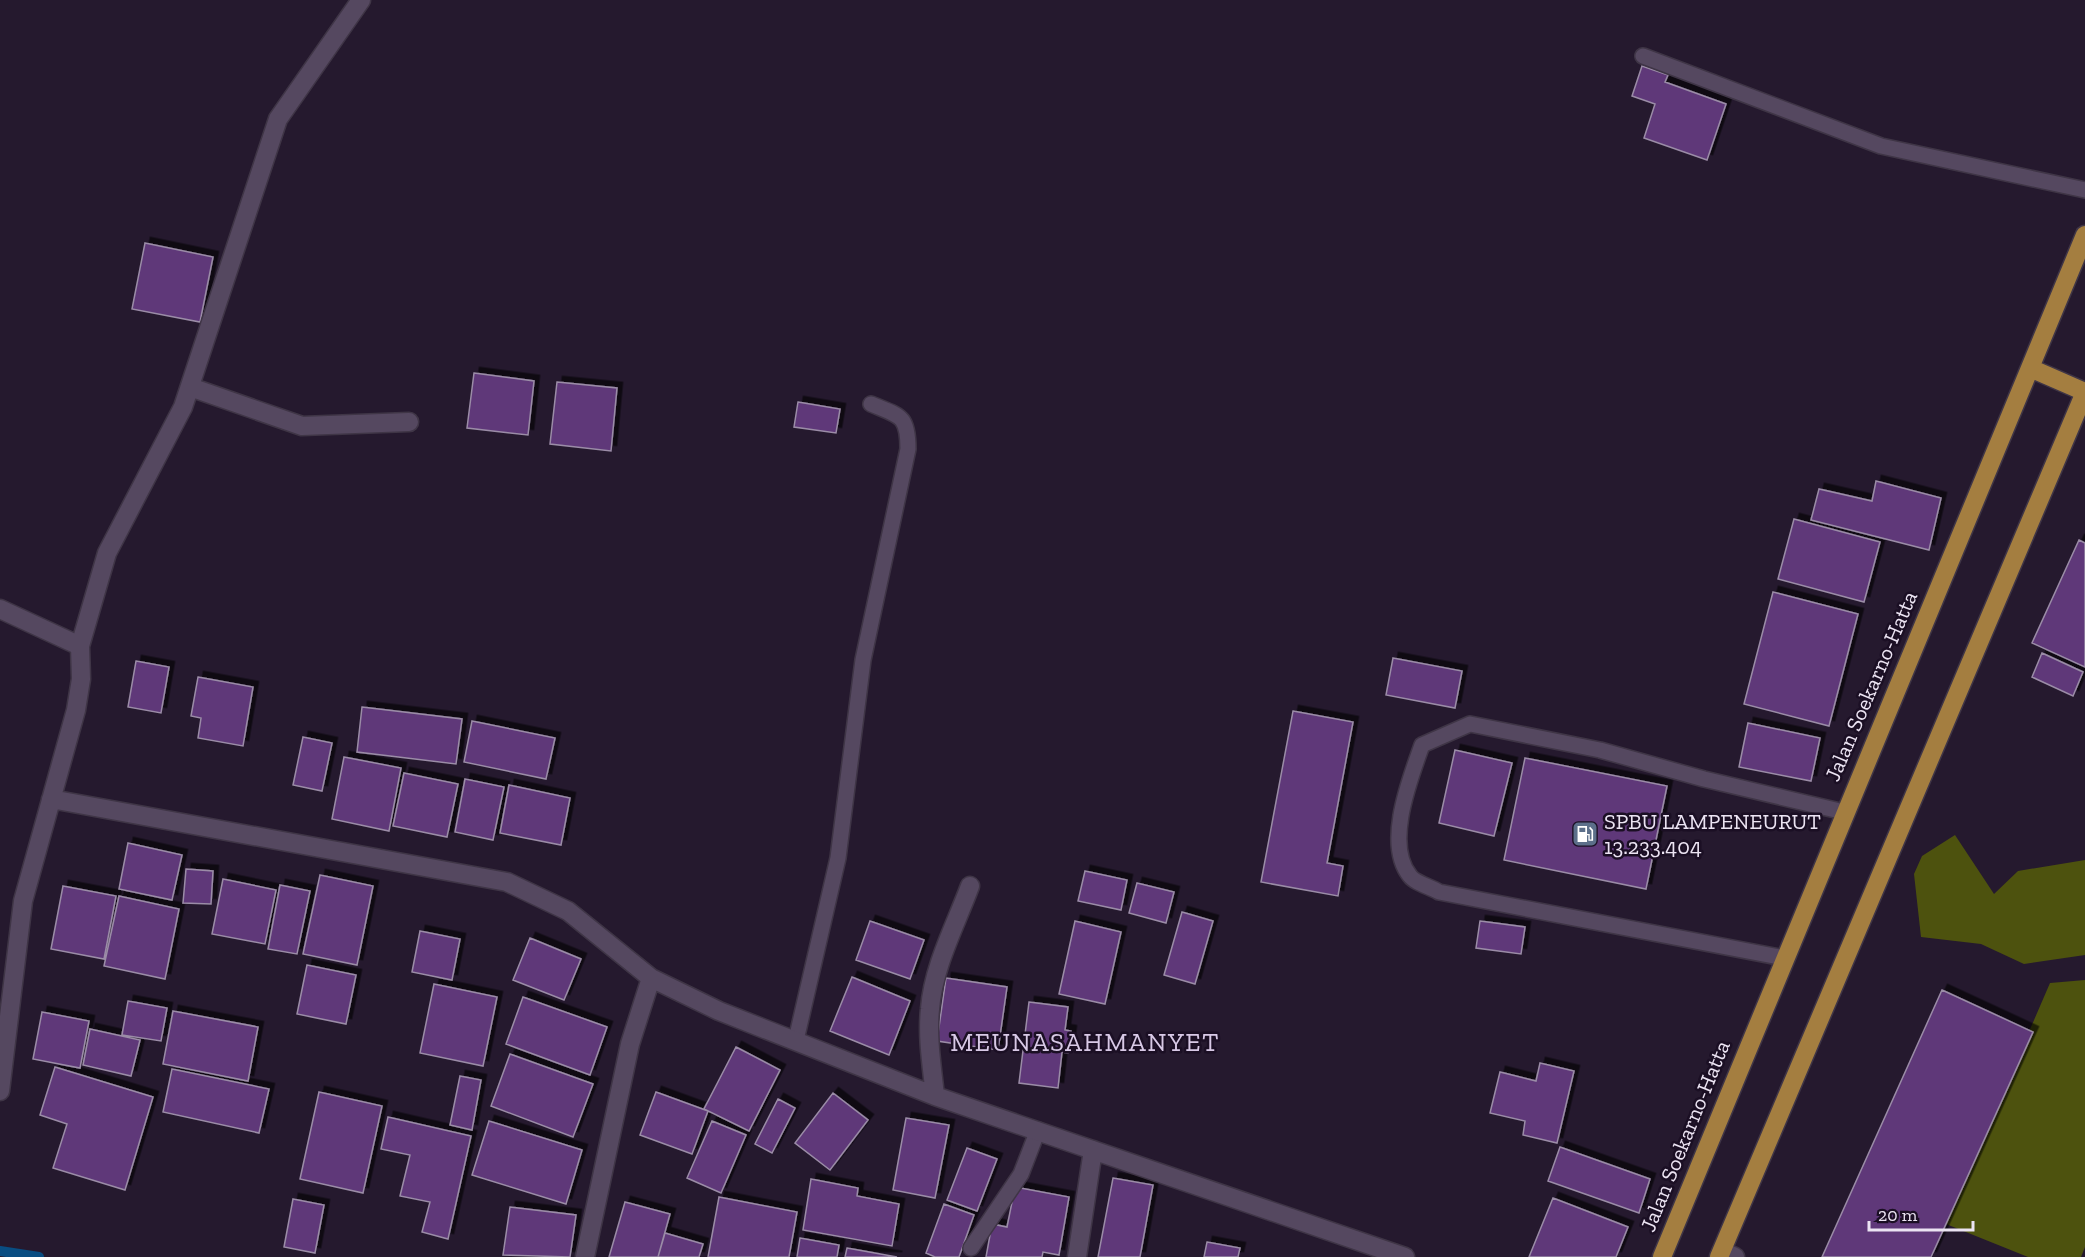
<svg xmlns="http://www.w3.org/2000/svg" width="2085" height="1257" font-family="'Zilla Slab',serif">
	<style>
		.forest { fill: #4d520e }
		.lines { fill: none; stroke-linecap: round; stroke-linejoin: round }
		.stream { stroke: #094d82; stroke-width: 10 }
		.building { fill: #5e3979; stroke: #9b8ca7; stroke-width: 1.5; filter: url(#shadow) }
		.service-casing { stroke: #3f3546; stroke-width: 18 }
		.minor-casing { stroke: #3f3546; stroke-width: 21 }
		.trunk-casing { stroke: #3f3546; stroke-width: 21 }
		.service { stroke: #554860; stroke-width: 15 }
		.minor { stroke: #554860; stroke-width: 18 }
		.trunk { stroke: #a47e40; stroke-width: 18 }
		.labels { text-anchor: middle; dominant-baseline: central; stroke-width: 5; stroke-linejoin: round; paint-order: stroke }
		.street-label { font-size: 22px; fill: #ece4f3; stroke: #1b0f24 }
		.poi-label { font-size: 22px; fill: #ece4f3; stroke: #1b0f24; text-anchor: start }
		.quarter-label { font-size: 26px; letter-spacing: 1.5px; fill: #d8c9e6; stroke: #1b0f24 }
	</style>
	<defs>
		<filter id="shadow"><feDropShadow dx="5.5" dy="-5.5" stdDeviation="0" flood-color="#0009"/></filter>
	</defs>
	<rect width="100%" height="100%" fill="#25192e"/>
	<path class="forest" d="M 1955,835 L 1994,894 L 2018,871 L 2085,860 L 2085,955 L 2024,964 L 1981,944 L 1921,937 L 1914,874 L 1922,856 Z
		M 2085,980 L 2085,1247 L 2081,1257 L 2028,1257 L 1946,1224 L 2050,983 Z"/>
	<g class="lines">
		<path class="stream" d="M 0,1251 L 39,1257"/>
	</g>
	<path class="building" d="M 1642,66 L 1668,75 L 1665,82 L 1726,104 L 1707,160 L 1644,138 L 1655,104 L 1632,96 Z
		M 145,243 L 213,257 L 200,322 L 132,309 Z
		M 474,373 L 534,381 L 528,435 L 467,428 Z
		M 557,382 L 617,388 L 611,451 L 550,444 Z
		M 798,402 L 840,409 L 836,433 L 794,427 Z
		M 1876,481 L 1941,498 L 1929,550 L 1811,520 L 1819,489 L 1872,501 Z
		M 1794,519 L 1880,542 L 1864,602 L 1778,579 Z
		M 2079,540 L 2085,543 L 2085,667 L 2032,643 Z
		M 1773,592 L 1858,614 L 1829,726 L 1744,704 Z
		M 2042,653 L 2083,672 L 2073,696 L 2032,677 Z
		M 1393,658 L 1462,671 L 1455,708 L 1386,695 Z
		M 136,661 L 169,667 L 161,713 L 128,707 Z
		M 198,677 L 253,687 L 243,746 L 198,738 L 201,718 L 191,716 Z
		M 362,707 L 462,719 L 456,764 L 357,752 Z
		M 1293,711 L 1353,722 L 1327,863 L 1343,866 L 1338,896 L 1261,882 Z
		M 472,721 L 555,738 L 546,779 L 464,762 Z
		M 1748,723 L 1820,738 L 1811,781 L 1739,767 Z
		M 303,737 L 332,743 L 322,791 L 293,785 Z
		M 1455,750 L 1512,763 L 1494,836 L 1439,823 Z
		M 344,757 L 401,768 L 389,831 L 332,819 Z
		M 1525,758 L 1667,786 L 1646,889 L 1504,860 Z
		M 404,773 L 458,784 L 447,837 L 393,826 Z
		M 465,779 L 504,787 L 493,840 L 455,832 Z
		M 509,785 L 570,798 L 561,845 L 500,833 Z
		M 128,843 L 182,855 L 172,900 L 119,889 Z
		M 186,869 L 213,871 L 211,904 L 183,903 Z
		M 1085,871 L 1127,880 L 1121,910 L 1078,901 Z
		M 320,875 L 373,886 L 357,965 L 303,954 Z
		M 223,879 L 276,890 L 265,944 L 212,934 Z
		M 1137,883 L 1174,892 L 1166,923 L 1129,913 Z
		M 280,885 L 310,891 L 297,954 L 268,949 Z
		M 63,886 L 116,896 L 104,959 L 51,949 Z
		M 119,896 L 179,909 L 165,979 L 104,966 Z
		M 1182,912 L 1213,921 L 1195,984 L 1164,975 Z
		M 870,921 L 924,940 L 910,979 L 856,960 Z
		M 1075,921 L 1121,932 L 1105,1004 L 1059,994 Z
		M 1480,921 L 1525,927 L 1521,954 L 1476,948 Z
		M 420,931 L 460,939 L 452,980 L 412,972 Z
		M 530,938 L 581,959 L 564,1000 L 513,980 Z
		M 307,965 L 356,975 L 346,1024 L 297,1014 Z
		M 852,977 L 910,1001 L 889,1055 L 830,1031 Z
		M 946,978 L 1007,987 L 998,1050 L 937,1041 Z
		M 434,984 L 497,997 L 483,1066 L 420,1053 Z
		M 1942,990 L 2033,1032 L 1931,1257 L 1822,1257 Z
		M 523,997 L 607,1027 L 590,1075 L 506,1044 Z
		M 128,1001 L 167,1008 L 161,1041 L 122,1035 Z
		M 1029,1002 L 1068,1007 L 1065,1030 L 1071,1031 L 1068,1053 L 1062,1052 L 1058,1088 L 1019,1083 Z
		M 173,1011 L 258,1027 L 248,1081 L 163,1064 Z
		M 42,1012 L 89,1021 L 80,1068 L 33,1059 Z
		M 90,1029 L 140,1040 L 131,1076 L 83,1065 Z
		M 736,1047 L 780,1070 L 749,1131 L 704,1109 Z
		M 510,1054 L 593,1084 L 573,1137 L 491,1106 Z
		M 1540,1063 L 1574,1071 L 1557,1143 L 1523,1135 L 1525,1121 L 1490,1113 L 1500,1072 L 1536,1081 Z
		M 55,1067 L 153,1097 L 125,1190 L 53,1168 L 67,1124 L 40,1115 Z
		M 172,1069 L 269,1089 L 259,1133 L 163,1112 Z
		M 460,1076 L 481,1080 L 472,1130 L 450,1125 Z
		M 319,1092 L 382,1106 L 363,1193 L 300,1179 Z
		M 656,1092 L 708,1111 L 692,1154 L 640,1135 Z
		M 833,1093 L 868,1120 L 830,1170 L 795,1143 Z
		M 778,1099 L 795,1108 L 772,1153 L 755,1144 Z
		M 388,1117 L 471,1136 L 448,1239 L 422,1232 L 430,1202 L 400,1196 L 410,1155 L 381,1149 Z
		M 906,1118 L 949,1125 L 935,1198 L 893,1190 Z
		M 489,1121 L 582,1150 L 566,1204 L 472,1175 Z
		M 712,1121 L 746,1135 L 721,1193 L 687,1178 Z
		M 1560,1147 L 1650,1179 L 1639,1213 L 1548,1181 Z
		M 967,1148 L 997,1159 L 977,1211 L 947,1200 Z
		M 1113,1178 L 1153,1185 L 1140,1257 L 1098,1257 Z
		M 811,1179 L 858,1188 L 857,1196 L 899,1204 L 892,1246 L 803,1230 Z
		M 1015,1187 L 1069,1197 L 1059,1255 L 1043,1252 L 1042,1257 L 986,1257 L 992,1224 L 1007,1227 Z
		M 719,1197 L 797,1212 L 789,1257 L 708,1257 Z
		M 1553,1198 L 1628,1227 L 1616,1257 L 1529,1257 Z
		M 293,1199 L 324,1205 L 315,1253 L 284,1247 Z
		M 625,1202 L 670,1214 L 658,1257 L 609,1257 Z
		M 944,1204 L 974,1215 L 959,1257 L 935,1257 L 926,1253 Z
		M 510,1207 L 576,1215 L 570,1257 L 503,1255 Z
		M 665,1233 L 703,1244 L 699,1257 L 658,1257 Z
		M 800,1238 L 839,1245 L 837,1257 L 797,1257 Z
		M 1207,1242 L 1240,1248 L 1238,1257 L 1204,1257 Z
		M 847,1248 L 897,1257 L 845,1257 Z"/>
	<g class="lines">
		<g class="service-casing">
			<path id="service" d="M 1643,56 L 1881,146 L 2085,190
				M 1784,958 L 1439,892 C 1431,887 1415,883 1410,876 C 1384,844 1410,779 1422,745 L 1470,724 L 1600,750 L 1704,779 L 1844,812
				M 796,1040 L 838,858 L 863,660 L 908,449 C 908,415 900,416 871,404
				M 971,1248 L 1021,1174 L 1038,1130"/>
		</g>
		<g class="minor-casing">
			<path id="minor" d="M 190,387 L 302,426 L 409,422
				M 0,609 L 80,646
				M 51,799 L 507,882 L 568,911 L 651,978 L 719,1011 L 935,1096 L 1405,1257
				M 0,1091 L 23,901 L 76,710 L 81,679 L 80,646 L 107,553 L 183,407 L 278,119 L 361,0
				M 935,1096 C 932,1067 927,1038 930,1009 C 933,967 956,924 970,886
				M 1722,1251 L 1735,1257
				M 585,1257 L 630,1044 L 651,978
				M 1077,1257 L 1093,1150"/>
		</g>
		<g class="trunk-casing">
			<path id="trunk" d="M 2030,368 L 2085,392
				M 1662,1257 L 2085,235
				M 1719,1257 L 2085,392"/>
		</g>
		<use href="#service" class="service"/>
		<use href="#minor" class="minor"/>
		<use href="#trunk" class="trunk"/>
	</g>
	<defs>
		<g id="fuel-square" transform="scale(1.35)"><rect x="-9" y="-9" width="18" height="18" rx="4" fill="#5c6f8a" stroke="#1b0f24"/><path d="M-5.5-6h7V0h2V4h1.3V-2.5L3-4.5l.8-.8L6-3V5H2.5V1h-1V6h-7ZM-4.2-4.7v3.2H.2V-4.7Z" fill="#fff"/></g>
	</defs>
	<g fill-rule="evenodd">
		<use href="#fuel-square" x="1585" y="834"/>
	</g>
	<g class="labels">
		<g class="street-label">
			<text transform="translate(1871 686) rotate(-67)">Jalan Soekarno-Hatta</text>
			<text transform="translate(1685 1136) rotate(-68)">Jalan Soekarno-Hatta</text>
		</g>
		<g class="poi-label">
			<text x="1604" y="821">SPBU LAMPENEURUT<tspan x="1604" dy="25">13.233.404</tspan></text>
		</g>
		<g class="quarter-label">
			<text x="1085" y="1042">MEUNASAHMANYET</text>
		</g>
	</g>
	<path d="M1869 1221v9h104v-9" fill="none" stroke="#ece4f3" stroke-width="3"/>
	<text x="1878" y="1221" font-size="18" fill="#ece4f3" stroke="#1b0f24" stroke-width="4.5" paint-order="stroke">20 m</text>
</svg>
